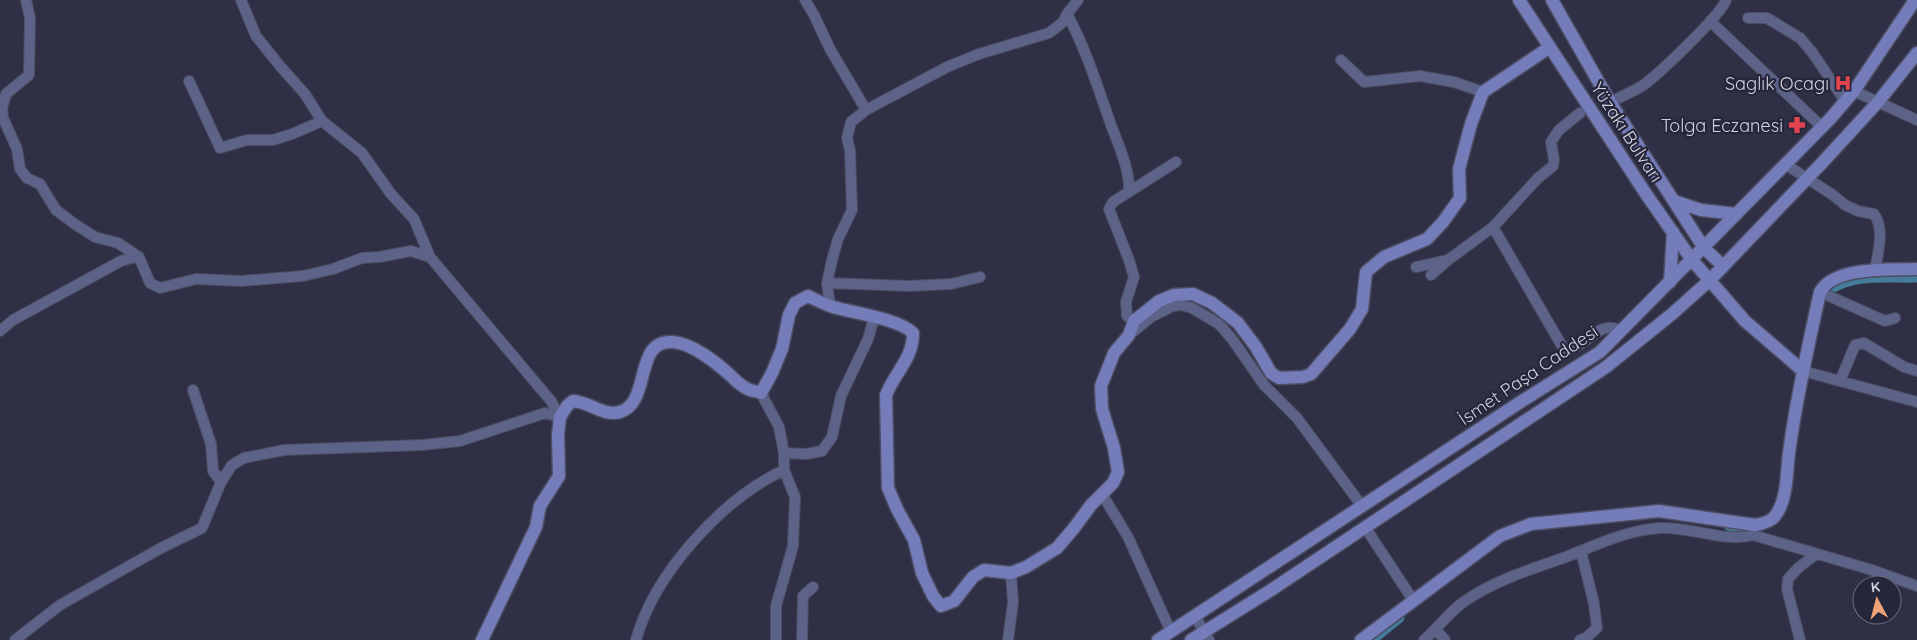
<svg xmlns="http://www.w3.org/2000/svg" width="1917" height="640" font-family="Quicksand,sans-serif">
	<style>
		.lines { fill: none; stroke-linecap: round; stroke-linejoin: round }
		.canal { stroke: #447c99; stroke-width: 9 }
		.street-casing { stroke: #4c4d62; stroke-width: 12 }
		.secondary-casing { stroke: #4c4d62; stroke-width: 15 }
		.street { stroke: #5d6388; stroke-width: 10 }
		.secondary { stroke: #747db9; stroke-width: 12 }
		.labels { text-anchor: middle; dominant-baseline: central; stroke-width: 4.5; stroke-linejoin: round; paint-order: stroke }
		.poi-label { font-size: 18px; fill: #d1d2e0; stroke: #26263b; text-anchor: end }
		.street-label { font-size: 18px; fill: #d1d2e0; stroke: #26263b }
	</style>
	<rect width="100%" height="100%" fill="#2f3046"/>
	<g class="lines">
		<path class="canal" d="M 1832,289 C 1857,274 1889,279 1917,278
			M 1728,526 L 1745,530
			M 1373,640 L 1400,618"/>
		<g class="street-casing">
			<path id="street" d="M 26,0 L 30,18 L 29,75 L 6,94 L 2,108 L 3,118 L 17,149 L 20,169 L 27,178 L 40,184 L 56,210 L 76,225 L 95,237 L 118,243 L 139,257
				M 241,0 L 256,36 L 280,66 L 305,94 L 322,121 L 362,153 L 391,194 L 414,219 L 430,257
				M 805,0 L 814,15 L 830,49 L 866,110 L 851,122 L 847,138 L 850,150 L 852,210 L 838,239 L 832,260 L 827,283 L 830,306
				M 1078,0 L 1067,14 C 1086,49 1098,88 1111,125 C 1119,146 1130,170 1129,192
				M 1748,18 L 1767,18 L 1800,38 L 1812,52 L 1845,101
				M 1710,21 L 1822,127
				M 1341,60 L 1364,82 L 1420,76 L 1454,82 L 1483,92
				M 189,81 L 220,148 L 247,140 L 273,140 L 292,134 L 322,121
				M 1854,91 L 1917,120
				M 1610,102 C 1621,97 1632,92 1642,86 C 1657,76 1721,15 1726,0
				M 866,110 L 947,67 L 979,54 L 1049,33 L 1063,22 L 1067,14
				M 1785,164 L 1833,195 L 1845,205 L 1858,211 L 1874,214 C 1885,229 1878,252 1875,270
				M 1493,227 L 1538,178 L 1553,166 L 1554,160 L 1551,142 L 1559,130 L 1580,113
				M 1416,267 L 1448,260 L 1493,227 L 1562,346 L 1566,350 C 1588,347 1599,318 1621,331
				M 1431,275 L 1447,261
				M 827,283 L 909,286 L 951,284 L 980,277
				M 1820,292 L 1885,321 L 1895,318
				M 1134,321 L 1127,316 L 1126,302 L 1134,277 L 1129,260 L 1109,209 L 1113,202 L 1176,162
				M 0,331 L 13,320 L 121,261 L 131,258 L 139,257 L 150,283 L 160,288 L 196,279 L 241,281 L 303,276 L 333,269 L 362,258 L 379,257 L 411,251 L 430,257 L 551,401 L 560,417
				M 1129,335 L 1151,317 L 1173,306 L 1181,305 L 1192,308 L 1219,324 L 1232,339 L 1264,385 L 1297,418 L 1362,506
				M 1803,371 L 1917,402
				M 1840,381 L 1855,345 L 1864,343 L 1904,367 L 1917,371
				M 193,390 L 211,444 L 213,471 L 221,482
				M 761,393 L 779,427 L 784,453 L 784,470 L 795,497 L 793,546 L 776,606 L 776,640
				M 784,453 L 806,454 L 822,451 L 832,437 L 841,396 L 868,339 L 874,318
				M 1102,494 L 1128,537 L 1171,632
				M 1365,527 L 1413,600
				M 1753,535 L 1872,570 L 1917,586
				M 1195,616 L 1209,640
				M 1436,630 L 1445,640
				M 15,640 L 60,605 L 161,548 L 202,528 L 221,482 L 232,465 L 244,458 L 284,450 L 422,445 L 460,441 L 545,413 L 560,417
				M 636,640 C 654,574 722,499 784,470
				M 802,640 L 803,596 L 813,587
				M 1008,640 L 1013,603 L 1011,573
				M 1424,640 C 1438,628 1450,611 1465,601 C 1495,580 1532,569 1566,557 C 1596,545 1627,530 1660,528 C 1691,526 1723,543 1753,535 L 1755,525
				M 1580,640 L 1586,638 L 1597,628 L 1594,604 L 1581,551
				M 1800,640 L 1787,589 L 1788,579 L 1798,568 L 1816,554"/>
		</g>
		<g class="secondary-casing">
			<path id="secondary" d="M 1519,0 L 1646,194 L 1692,260 L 1745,321 L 1803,371
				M 1552,0 L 1610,102 L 1704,248 L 1723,266
				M 1674,201 L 1701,210 L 1736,214
				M 1670,282 L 1673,232
				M 482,640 L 536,527 L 540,506 L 559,476 L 558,435 L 560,417 L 567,406 L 573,401 C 590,402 604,417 620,412 C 652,402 633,339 673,342 C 692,343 718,364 731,376 C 736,381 740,385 746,388 C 750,391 756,391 761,393 L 772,373 L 782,349 L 789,315 L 795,303 L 808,296 C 816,300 824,304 833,307 C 854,313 899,319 913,333 C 913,359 895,372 886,395 L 888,488 L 897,509 L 914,540 L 922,573 L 933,596 L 941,606 L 954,601 L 973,577 L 984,570 L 1011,573 L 1026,567 L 1057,548 L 1074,528 L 1091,505 L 1113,483 L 1118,472 L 1114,448 L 1102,409 L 1101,386 L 1114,353 L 1129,335 L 1134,321 L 1159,301 L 1174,295 L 1193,294 L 1212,303 L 1238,323 L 1256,347 L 1271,373 L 1279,378 L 1303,377 L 1311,374 L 1350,329 L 1362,309 L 1366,272 L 1384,257 L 1427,239 L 1443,222 L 1460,198 L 1459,169 L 1471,124 L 1483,92 L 1550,47
				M 1158,640 L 1522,401 L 1600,352 L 1830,119 L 1854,91 L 1915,0
				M 1191,640 L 1271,590 L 1606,367 L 1672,314 L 1710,280 L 1821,164 L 1878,102 L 1917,53
				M 1361,640 L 1500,536 L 1531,524 L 1659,511 L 1755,525 C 1761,524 1771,522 1775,516 C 1789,498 1786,467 1790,446 C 1797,394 1809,343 1820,292 C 1834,266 1891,270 1917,269"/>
		</g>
		<use href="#street" class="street"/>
		<use href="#secondary" class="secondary"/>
	</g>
	<defs>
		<g id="hospital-bare" transform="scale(1.35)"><path d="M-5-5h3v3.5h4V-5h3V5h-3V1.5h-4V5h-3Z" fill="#e0444e" stroke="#26263b" stroke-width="2.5" paint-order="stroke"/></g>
		<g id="pharmacy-bare" transform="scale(1.35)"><path d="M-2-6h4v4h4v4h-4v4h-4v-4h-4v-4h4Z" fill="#e0444e" stroke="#26263b" stroke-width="2.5" paint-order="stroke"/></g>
	</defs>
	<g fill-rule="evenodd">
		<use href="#hospital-bare" x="1843" y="83"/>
		<use href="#pharmacy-bare" x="1797" y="125"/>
	</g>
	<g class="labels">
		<g class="poi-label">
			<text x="1829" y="83">Saglık Ocagı</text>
			<text x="1783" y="125">Tolga Eczanesi</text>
		</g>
		<g class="street-label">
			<text transform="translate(1627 132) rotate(57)">Yüzakı Bulvarı</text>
			<text transform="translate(1528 375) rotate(-34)">İsmet Paşa Caddesi</text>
		</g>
	</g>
	<g transform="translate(1877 600) rotate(353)"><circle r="24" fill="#26263b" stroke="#6a6b7d"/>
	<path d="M0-4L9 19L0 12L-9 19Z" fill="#f0a278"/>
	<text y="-8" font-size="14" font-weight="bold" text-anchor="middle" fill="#d1d2e0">K</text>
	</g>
</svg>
